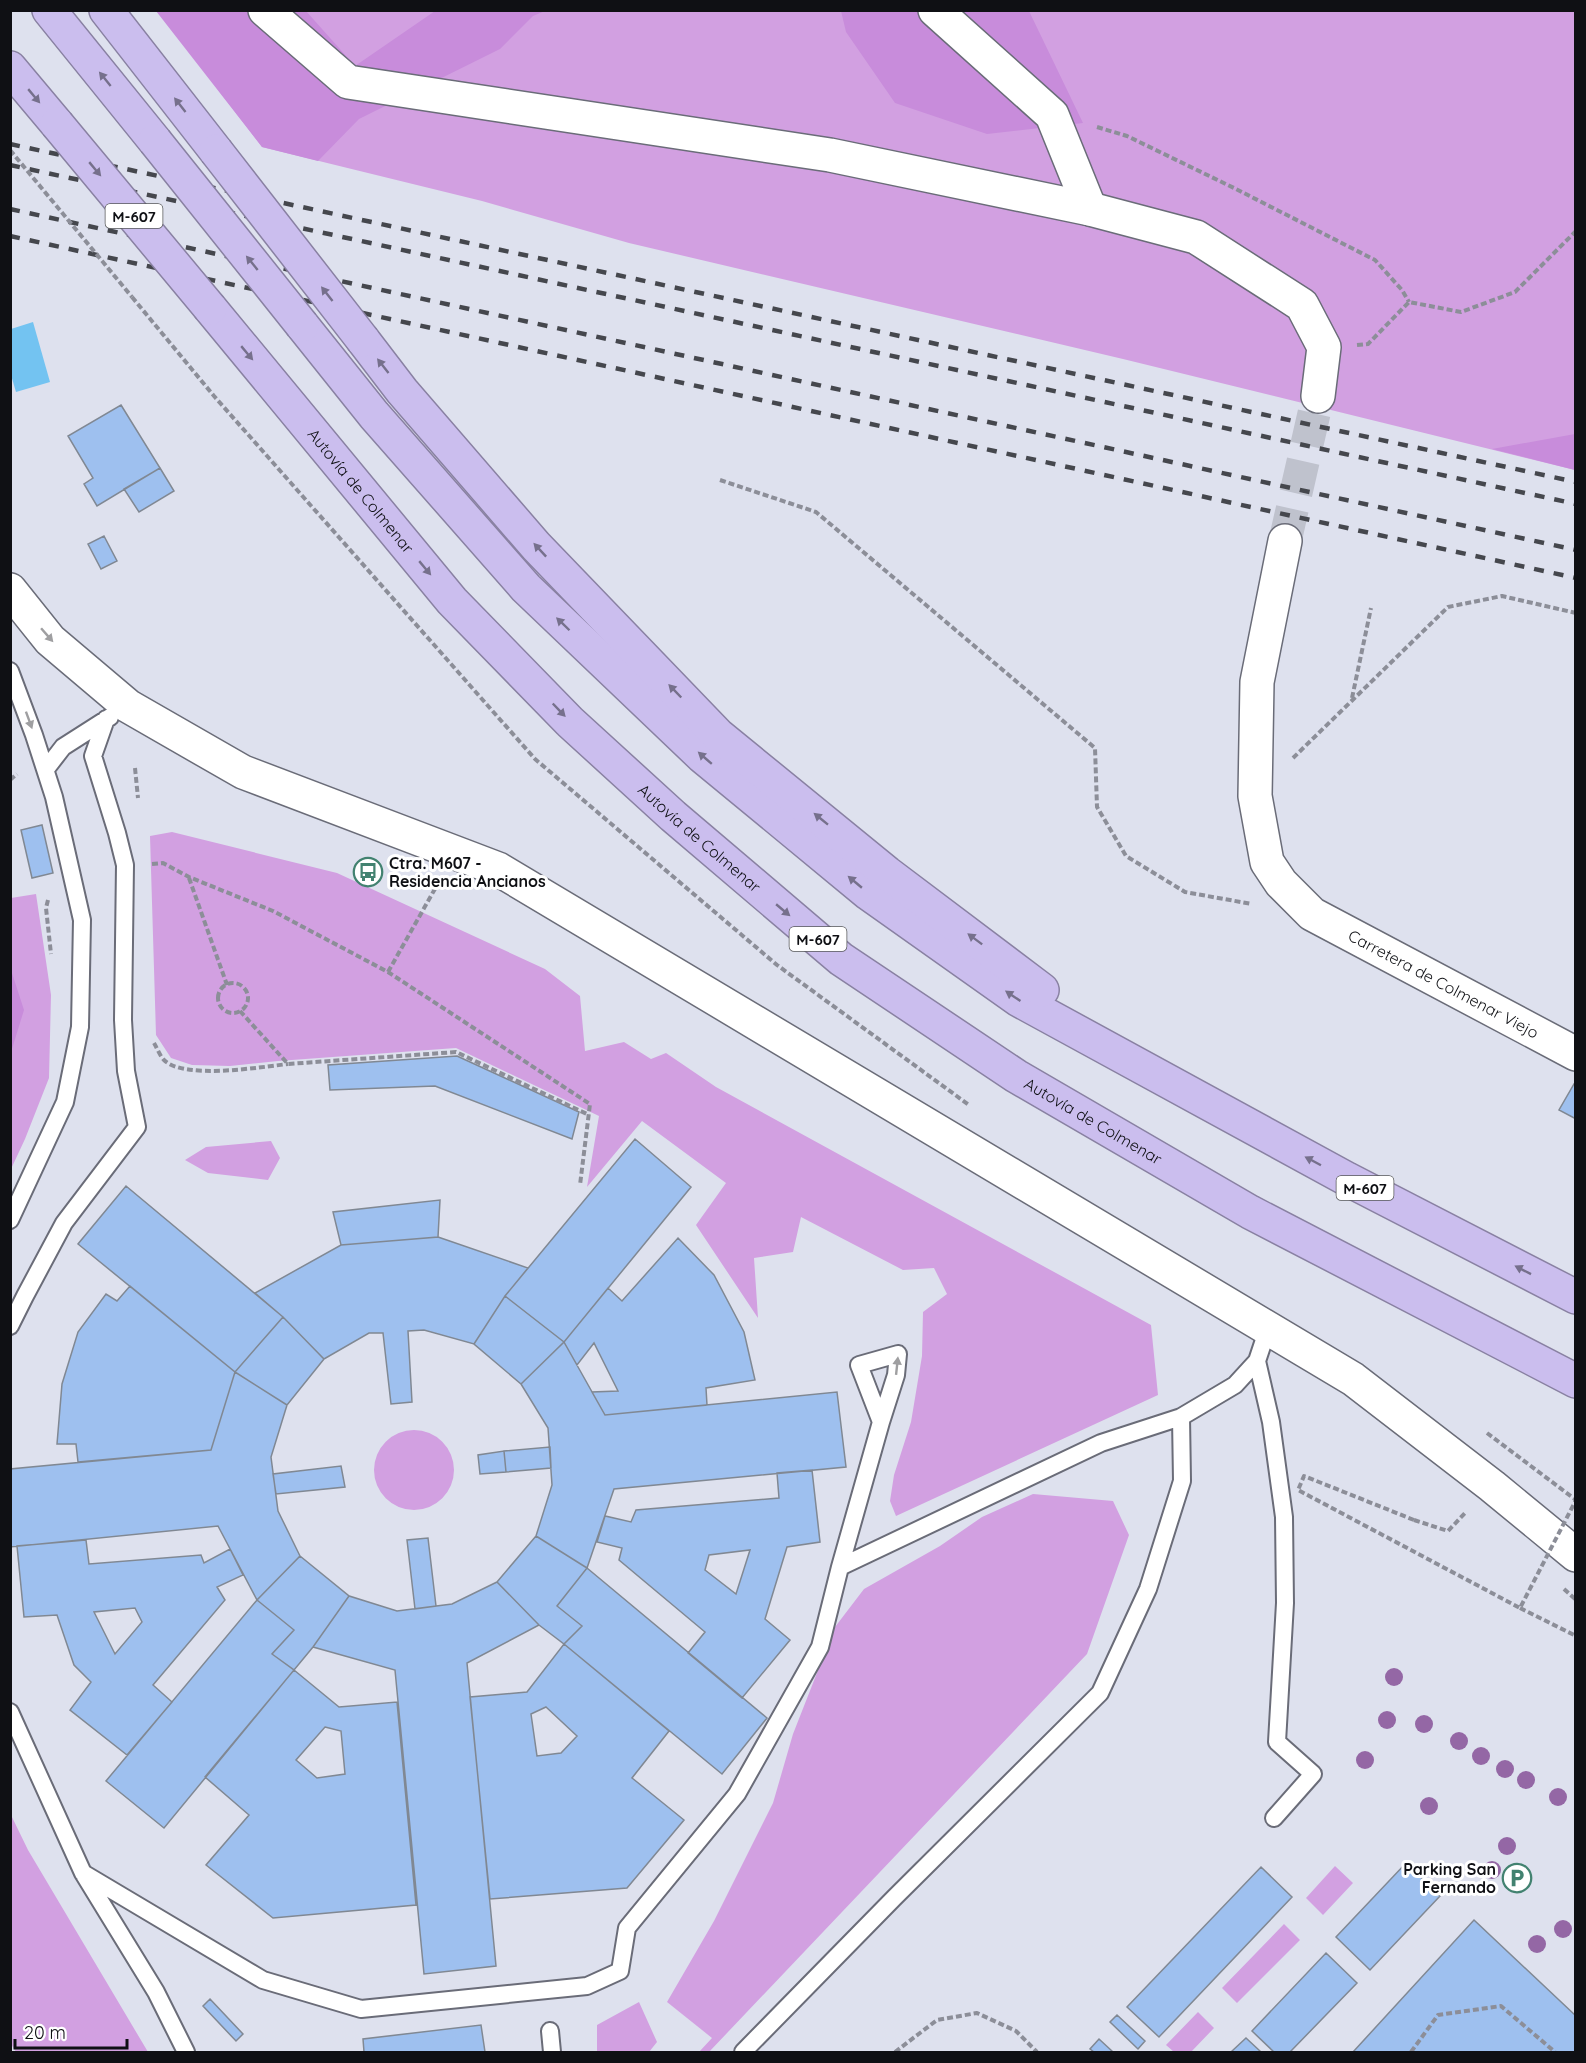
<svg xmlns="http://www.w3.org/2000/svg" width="1586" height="2063" font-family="Quicksand,sans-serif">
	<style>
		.green { fill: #d2a0e1 }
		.forest { fill: #c88cdb }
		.water { fill: #73c3f1 }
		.building { fill: #9ec0ef; stroke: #808893; stroke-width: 1.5; fill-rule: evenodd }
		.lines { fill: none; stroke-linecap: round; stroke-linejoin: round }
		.street-tunnel { stroke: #bfc2cd; stroke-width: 33; stroke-dasharray: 33 16; stroke-linecap: butt }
		.lane-casing { stroke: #6a6c78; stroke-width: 20 }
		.street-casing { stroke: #6a6c78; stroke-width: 36 }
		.highway-casing { stroke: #8981a2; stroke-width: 36 }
		.path { stroke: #8c8e98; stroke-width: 4; stroke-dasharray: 6 3; stroke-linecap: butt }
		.lane { stroke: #fff; stroke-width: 16 }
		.street { stroke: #fff; stroke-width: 33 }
		.highway { stroke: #cbbeee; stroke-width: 33 }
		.rail { stroke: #45474d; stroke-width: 4.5; stroke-dasharray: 10 10; stroke-linecap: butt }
		.highway-bridge-casing { stroke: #8981a2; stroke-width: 36; stroke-linecap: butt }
		.path-bridge { stroke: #8c8e98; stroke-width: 4; stroke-dasharray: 6 3; stroke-linecap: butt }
		.highway-bridge { stroke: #cbbeee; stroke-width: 33 }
		.tree { fill: #9467a5 }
		.oneway { fill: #76708c }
		.oneway2 { fill: #9f9fa1 }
		.labels { text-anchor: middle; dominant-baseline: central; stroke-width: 6; stroke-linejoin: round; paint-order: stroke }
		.shield { fill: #fff; stroke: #57585a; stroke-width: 1.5 }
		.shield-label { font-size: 15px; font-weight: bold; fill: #0f1014 }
		.street-label { font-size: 16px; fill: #0f1014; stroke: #fff }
		.poi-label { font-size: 16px; font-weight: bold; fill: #0f1014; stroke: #fff; text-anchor: start }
	</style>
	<rect width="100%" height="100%" fill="#dee1ee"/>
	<path class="green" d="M 158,11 L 1575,11 L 1575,470 L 1123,359 L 629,243 L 482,201 L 262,147 Z
		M 172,832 L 337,873 L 545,969 L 580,996 L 585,1051 L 624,1042 L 651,1059 L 666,1053 L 716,1087 L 1151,1325 L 1158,1395 L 896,1516 L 890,1501 L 894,1475 L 911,1422 L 922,1356 L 923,1312 L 947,1294 L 934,1268 L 903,1270 L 801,1217 L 793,1252 L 754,1258 L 758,1318 L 696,1225 L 726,1183 L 642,1121 L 587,1187 L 599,1116 L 456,1048 L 278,1061 L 230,1066 L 192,1065 L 171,1058 L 156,1035 L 150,836 Z
		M 36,894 L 51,995 L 49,1078 L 25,1139 L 11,1169 L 11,898 Z
		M 271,1141 L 280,1158 L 268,1180 L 208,1173 L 185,1160 L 206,1147 Z
		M374 1470a40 40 0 1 1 80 0a40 40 0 1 1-80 0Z
		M 1033,1494 L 1113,1501 L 1129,1535 L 1087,1654 L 709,2052 L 699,2052 L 712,2038 L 667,2002 L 714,1921 L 773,1803 L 793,1734 L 835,1627 L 864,1589 L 940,1546 L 982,1517 Z
		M 11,1815 L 28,1850 L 148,2052 L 16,2052 L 11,2044 Z
		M 1335,1866 L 1353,1883 L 1323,1915 L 1306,1898 Z
		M 1284,1924 L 1300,1940 L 1237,2003 L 1222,1988 Z
		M 639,2002 L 657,2042 L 649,2052 L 597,2052 L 597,2025 Z
		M 1198,2012 L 1214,2028 L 1191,2052 L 1174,2052 L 1166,2045 Z"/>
	<path class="forest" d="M 156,11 L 306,11 L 355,66 L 435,11 L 545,11 L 533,16 L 500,49 L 359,119 L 318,161 L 262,147 Z
		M 841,11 L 1029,11 L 1083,123 L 987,134 L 895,103 L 846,32 Z
		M 1575,434 L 1575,470 L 1492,449 Z
		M 11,970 L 24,1010 L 11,1052 Z"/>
	<path class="water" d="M 33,322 L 50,382 L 16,392 L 11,375 L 11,329 Z"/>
	<path class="building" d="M 121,405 L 160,468 L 97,506 L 84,484 L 93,478 L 68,436 Z
		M 160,468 L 174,491 L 139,512 L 124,489 Z
		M 104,536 L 117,561 L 101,569 L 88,544 Z
		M 42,825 L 53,873 L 32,878 L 21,830 Z
		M 457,1056 L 579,1112 L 572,1139 L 435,1086 L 330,1090 L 328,1065 Z
		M 1574,1084 L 1576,1085 L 1576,1119 L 1559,1110 Z
		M 635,1139 L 691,1187 L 564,1342 L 505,1296 Z
		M 126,1186 L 283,1317 L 235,1372 L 78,1244 Z
		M 440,1200 L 438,1237 L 341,1245 L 333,1212 Z
		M 438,1237 L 528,1268 L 505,1296 L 474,1344 L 424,1330 L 408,1331 L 412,1402 L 391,1404 L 383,1333 L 369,1333 L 324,1359 L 283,1317 L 255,1293 L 341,1245 Z
		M 678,1238 L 714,1275 L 744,1332 L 755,1380 L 706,1388 L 707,1405 L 605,1415 L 592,1392 L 618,1391 L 594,1343 L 577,1365 L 564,1342 L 608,1288 L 622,1301 Z
		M 130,1286 L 235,1372 L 211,1450 L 78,1462 L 76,1444 L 57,1444 L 62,1384 L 78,1332 L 106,1294 L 117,1301 Z
		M 505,1296 L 564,1342 L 521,1384 L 474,1344 Z
		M 283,1317 L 324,1359 L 287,1405 L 235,1372 Z
		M 564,1342 L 605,1415 L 837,1392 L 846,1467 L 614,1489 L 587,1568 L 536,1536 L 552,1485 L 548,1428 L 521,1384 Z
		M 235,1372 L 287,1405 L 271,1457 L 278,1511 L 300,1556 L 257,1600 L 218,1526 L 10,1547 L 10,1469 L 211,1450 Z
		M 550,1447 L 551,1468 L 506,1472 L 504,1451 Z
		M 504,1451 L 506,1472 L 480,1474 L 478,1455 Z
		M 341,1466 L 345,1487 L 276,1494 L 273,1474 Z
		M 812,1470 L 820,1542 L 787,1547 L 765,1619 L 790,1640 L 742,1698 L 688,1653 L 705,1632 L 619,1560 L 622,1548 L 597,1542 L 605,1516 L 631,1522 L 636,1510 L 779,1498 L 777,1473 ZM 750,1550 L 736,1594 L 705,1570 L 709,1555 Z
		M 536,1536 L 587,1568 L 557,1606 L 582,1626 L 564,1644 L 539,1625 L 497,1582 Z
		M 428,1538 L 436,1606 L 415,1609 L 407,1540 Z
		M 86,1540 L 89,1564 L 201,1555 L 204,1563 L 230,1549 L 243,1575 L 217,1587 L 225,1600 L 153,1685 L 172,1702 L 127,1755 L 70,1710 L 91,1682 L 74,1665 L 57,1615 L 24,1617 L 17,1546 ZM 135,1608 L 142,1622 L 115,1654 L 94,1612 Z
		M 300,1556 L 349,1596 L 313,1647 L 294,1670 L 272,1654 L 294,1630 L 257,1600 Z
		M 587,1568 L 767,1718 L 722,1774 L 564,1644 L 582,1626 L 557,1606 Z
		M 497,1582 L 539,1625 L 467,1663 L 496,1966 L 424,1974 L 395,1670 L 313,1647 L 349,1596 L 397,1611 L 452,1604 Z
		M 257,1600 L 294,1630 L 272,1654 L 294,1670 L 164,1828 L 106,1781 Z
		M 564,1644 L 669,1731 L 632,1778 L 684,1820 L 627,1888 L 490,1899 L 470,1697 L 527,1692 ZM 546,1707 L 577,1736 L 561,1753 L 537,1756 L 531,1714 Z
		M 294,1670 L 339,1707 L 397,1702 L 416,1905 L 273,1918 L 206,1865 L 249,1815 L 205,1777 ZM 325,1727 L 341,1731 L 345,1774 L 317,1778 L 296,1760 Z
		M 1406,1863 L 1440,1896 L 1370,1970 L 1336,1937 Z
		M 1261,1867 L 1292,1897 L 1159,2037 L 1127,2007 Z
		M 1474,1920 L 1576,2016 L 1576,2052 L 1353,2052 Z
		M 1326,1953 L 1357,1983 L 1290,2052 L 1274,2052 L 1252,2031 Z
		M 210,1999 L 243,2034 L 236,2041 L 203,2006 Z
		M 1117,2015 L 1145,2041 L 1138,2049 L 1110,2022 Z
		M 481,2025 L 485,2052 L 364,2052 L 363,2039 Z
		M 1246,2038 L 1261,2052 L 1231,2052 Z
		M 1099,2039 L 1113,2052 L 1094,2052 L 1090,2049 Z"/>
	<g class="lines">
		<path class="street-tunnel" d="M 1285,541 L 1318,396"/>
		<g class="lane-casing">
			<path id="lane" d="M 10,671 L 34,735 L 54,797 L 82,920 L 80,1027 L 65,1102 L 10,1220
				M 46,769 L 63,747 L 110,717
				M 10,1326 L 25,1296 L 64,1223 L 137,1127 L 126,1071 L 123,1020 L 125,865 L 117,833 L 93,756 L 106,719
				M 1268,1328 L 1257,1361 L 1271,1422 L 1284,1517 L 1285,1603 L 1277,1742 L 1313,1774 L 1274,1818
				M 840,1567 L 881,1422 L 896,1375 L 898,1354 L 859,1365 L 881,1422
				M 10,1712 L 83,1873 L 156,1992 L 186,2052
				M 83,1873 L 263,1980 L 361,2009 L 587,1986 L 620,1971 L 627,1928 L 737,1794 L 820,1647 L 840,1567 L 1101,1443 L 1181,1417
				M 550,2031 L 552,2052
				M 743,2052 L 894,1898 L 1100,1693 L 1148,1589 L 1182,1481 L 1181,1417 L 1235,1385 L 1257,1361"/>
		</g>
		<g class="street-casing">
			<g id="street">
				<path d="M 265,10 L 348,82 L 830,155 L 1090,209 L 1196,237 L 1302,305 L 1324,347 L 1318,396"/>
				<path d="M 935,10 L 1052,115 L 1090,209"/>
				<path id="s1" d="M 1285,541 L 1257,682 L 1255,796 L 1267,862 L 1281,883 L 1312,914 L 1576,1054"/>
				<path d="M 10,590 L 50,640 L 128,706 L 243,772 L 498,869 L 1353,1379 L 1492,1486 L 1576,1555"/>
			</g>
		</g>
		<g class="highway-casing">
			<g id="highway">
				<path d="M 49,10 L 155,141"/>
				<path d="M 106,10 L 216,151"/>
				<path d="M 10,68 L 57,124"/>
				<path id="s2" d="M 210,308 L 452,601 L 570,722 L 673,816 L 841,959 L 1016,1076 L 1250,1212 L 1576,1381"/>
				<path d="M 302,325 L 374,415 L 526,588 L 702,756 L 868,893 L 1019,1000 L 1347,1179 L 1576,1297"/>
				<path d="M 363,340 L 402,391 L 536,546 L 718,735 L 887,873 L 1042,990"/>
			</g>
		</g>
		<path class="path" d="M 1097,127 L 1127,136 L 1234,188 L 1375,260 L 1402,290 L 1409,302
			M 132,297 L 214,396 L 535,759 L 777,965 L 969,1105
			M 1357,345 L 1368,344 L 1409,302 L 1461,312 L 1515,292 L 1576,231
			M 720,480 L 816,512 L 1095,748 L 1097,807 L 1126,856 L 1185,892 L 1252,904
			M 1352,698 L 1371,608
			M 1293,758 L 1448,607 L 1502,596 L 1576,613
			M 135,768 L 138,798
			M 10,780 L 17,774
			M 152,864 L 163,863 L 189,877 L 273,911 L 388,972 L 590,1104 L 580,1185
			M 189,878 L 227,985
			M 48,900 L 46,908 L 51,954
			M 388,972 L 436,887
			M218 998a15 15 0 1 1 30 0a15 15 0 1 1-30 0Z
			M 240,1011 L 288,1064 L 456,1052 L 589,1115
			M 154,1043 C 157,1048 160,1056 164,1060 C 184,1080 261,1067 288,1064
			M 1487,1433 L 1576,1500
			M 1414,1520 L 1448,1531 L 1466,1512
			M 1564,1589 L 1576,1600
			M 1520,1608 L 1576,1636
			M 895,2052 L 937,2020 L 977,2013 L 1016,2031 L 1037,2052
			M 1411,2052 L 1438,2015 L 1501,2006 L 1555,2052"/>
		<use href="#lane" class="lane"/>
		<use href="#street" class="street"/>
		<use href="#highway" class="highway"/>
		<path class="rail" d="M 10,144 L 1576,482
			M 10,165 L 1576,504
			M 10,209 L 1576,550
			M 10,236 L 1576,578"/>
		<g class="highway-bridge-casing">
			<path id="highway-bridge" d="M 57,124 L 210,308
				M 155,141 L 302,325
				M 216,151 L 363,340"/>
		</g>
		<path class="path-bridge" d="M 10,150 L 132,297
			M 1414,1520 L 1304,1476 L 1298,1490 L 1520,1608 L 1576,1500"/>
		<use href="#highway-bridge" class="highway-bridge"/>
	</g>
	<g class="tree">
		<circle cx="1394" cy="1677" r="9"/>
		<circle cx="1387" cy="1720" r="9"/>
		<circle cx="1424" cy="1724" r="9"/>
		<circle cx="1459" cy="1741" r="9"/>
		<circle cx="1481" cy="1756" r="9"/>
		<circle cx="1365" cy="1760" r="9"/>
		<circle cx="1505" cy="1769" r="9"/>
		<circle cx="1526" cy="1780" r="9"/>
		<circle cx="1558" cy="1797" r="9"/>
		<circle cx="1429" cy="1806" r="9"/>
		<circle cx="1507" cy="1846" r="9"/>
		<circle cx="1492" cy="1870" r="9"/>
		<circle cx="1563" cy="1929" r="9"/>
		<circle cx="1537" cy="1944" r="9"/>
	</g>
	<defs><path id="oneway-solid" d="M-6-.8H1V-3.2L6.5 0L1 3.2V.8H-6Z" transform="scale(1.5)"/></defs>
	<g class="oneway">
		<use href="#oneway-solid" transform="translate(105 79) rotate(-129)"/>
		<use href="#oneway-solid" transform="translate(34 96) rotate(50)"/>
		<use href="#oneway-solid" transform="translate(180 105) rotate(-128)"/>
		<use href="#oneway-solid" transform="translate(95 169) rotate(50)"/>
		<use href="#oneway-solid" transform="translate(252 263) rotate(-129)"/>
		<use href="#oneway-solid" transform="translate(327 294) rotate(-128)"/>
		<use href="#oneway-solid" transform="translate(247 353) rotate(50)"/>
		<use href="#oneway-solid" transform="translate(383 366) rotate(-128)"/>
		<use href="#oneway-solid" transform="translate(540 550) rotate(-133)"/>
		<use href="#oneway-solid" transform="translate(425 568) rotate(50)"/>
		<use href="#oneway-solid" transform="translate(563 624) rotate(-136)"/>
		<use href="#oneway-solid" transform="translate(675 691) rotate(-134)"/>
		<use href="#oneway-solid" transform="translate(559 710) rotate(46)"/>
		<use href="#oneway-solid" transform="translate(705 758) rotate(-139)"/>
		<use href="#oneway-solid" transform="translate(821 819) rotate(-141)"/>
		<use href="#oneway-solid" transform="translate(855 882) rotate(-140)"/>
		<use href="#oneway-solid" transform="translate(783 910) rotate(40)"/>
		<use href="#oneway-solid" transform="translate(975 939) rotate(-143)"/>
		<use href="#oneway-solid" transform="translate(1013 996) rotate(-146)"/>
		<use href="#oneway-solid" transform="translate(1313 1161) rotate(-152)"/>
		<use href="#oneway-solid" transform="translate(1523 1270) rotate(-153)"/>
	</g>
	<g class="oneway2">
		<use href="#oneway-solid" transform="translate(47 635) rotate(49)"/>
		<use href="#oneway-solid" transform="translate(29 720) rotate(70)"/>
		<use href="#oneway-solid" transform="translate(897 1366) rotate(-84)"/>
	</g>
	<defs>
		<g id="bus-ring" transform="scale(1.5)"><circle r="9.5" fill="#fff" stroke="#428270" stroke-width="1.5"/><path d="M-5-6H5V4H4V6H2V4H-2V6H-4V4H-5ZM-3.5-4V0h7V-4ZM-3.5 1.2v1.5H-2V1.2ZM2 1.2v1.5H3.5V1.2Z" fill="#428270"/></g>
		<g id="parking-ring" transform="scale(1.5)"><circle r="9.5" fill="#fff" stroke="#428270" stroke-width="1.5"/><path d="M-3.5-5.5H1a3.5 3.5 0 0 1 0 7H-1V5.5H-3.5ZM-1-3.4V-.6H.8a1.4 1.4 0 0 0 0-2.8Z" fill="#428270"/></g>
	</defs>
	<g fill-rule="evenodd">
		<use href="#bus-ring" x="368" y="872"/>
		<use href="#parking-ring" x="1517" y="1878"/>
	</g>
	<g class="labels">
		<g class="shield">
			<rect x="105.5" y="204" width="57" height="24" rx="4.5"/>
			<rect x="789.5" y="927" width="57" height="24" rx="4.5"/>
			<rect x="1336.5" y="1176" width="57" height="24" rx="4.5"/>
		</g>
		<g class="shield-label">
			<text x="134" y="216">M-607</text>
			<text x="818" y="939">M-607</text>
			<text x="1365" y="1188">M-607</text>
		</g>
		<g class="street-label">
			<text stroke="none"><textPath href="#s2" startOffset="237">Autovía de Colmenar</textPath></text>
			<text stroke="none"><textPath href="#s2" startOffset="723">Autovía de Colmenar</textPath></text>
			<text stroke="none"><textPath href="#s1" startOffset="543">Carretera de Colmenar Viejo</textPath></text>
			<text stroke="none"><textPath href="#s2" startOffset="1209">Autovía de Colmenar</textPath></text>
		</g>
		<g class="poi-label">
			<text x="389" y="863">Ctra. M607 -<tspan x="389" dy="18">Residencia Ancianos</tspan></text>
			<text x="1496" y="1869" text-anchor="end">Parking San<tspan x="1496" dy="18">Fernando</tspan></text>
		</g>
	</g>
	<rect width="1586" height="2063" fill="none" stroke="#0f1014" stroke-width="24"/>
	<path d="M15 2039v9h112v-9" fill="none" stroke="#0f1014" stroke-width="3"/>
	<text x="24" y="2039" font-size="18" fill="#0f1014" stroke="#ffffff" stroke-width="4.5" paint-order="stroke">20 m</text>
</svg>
